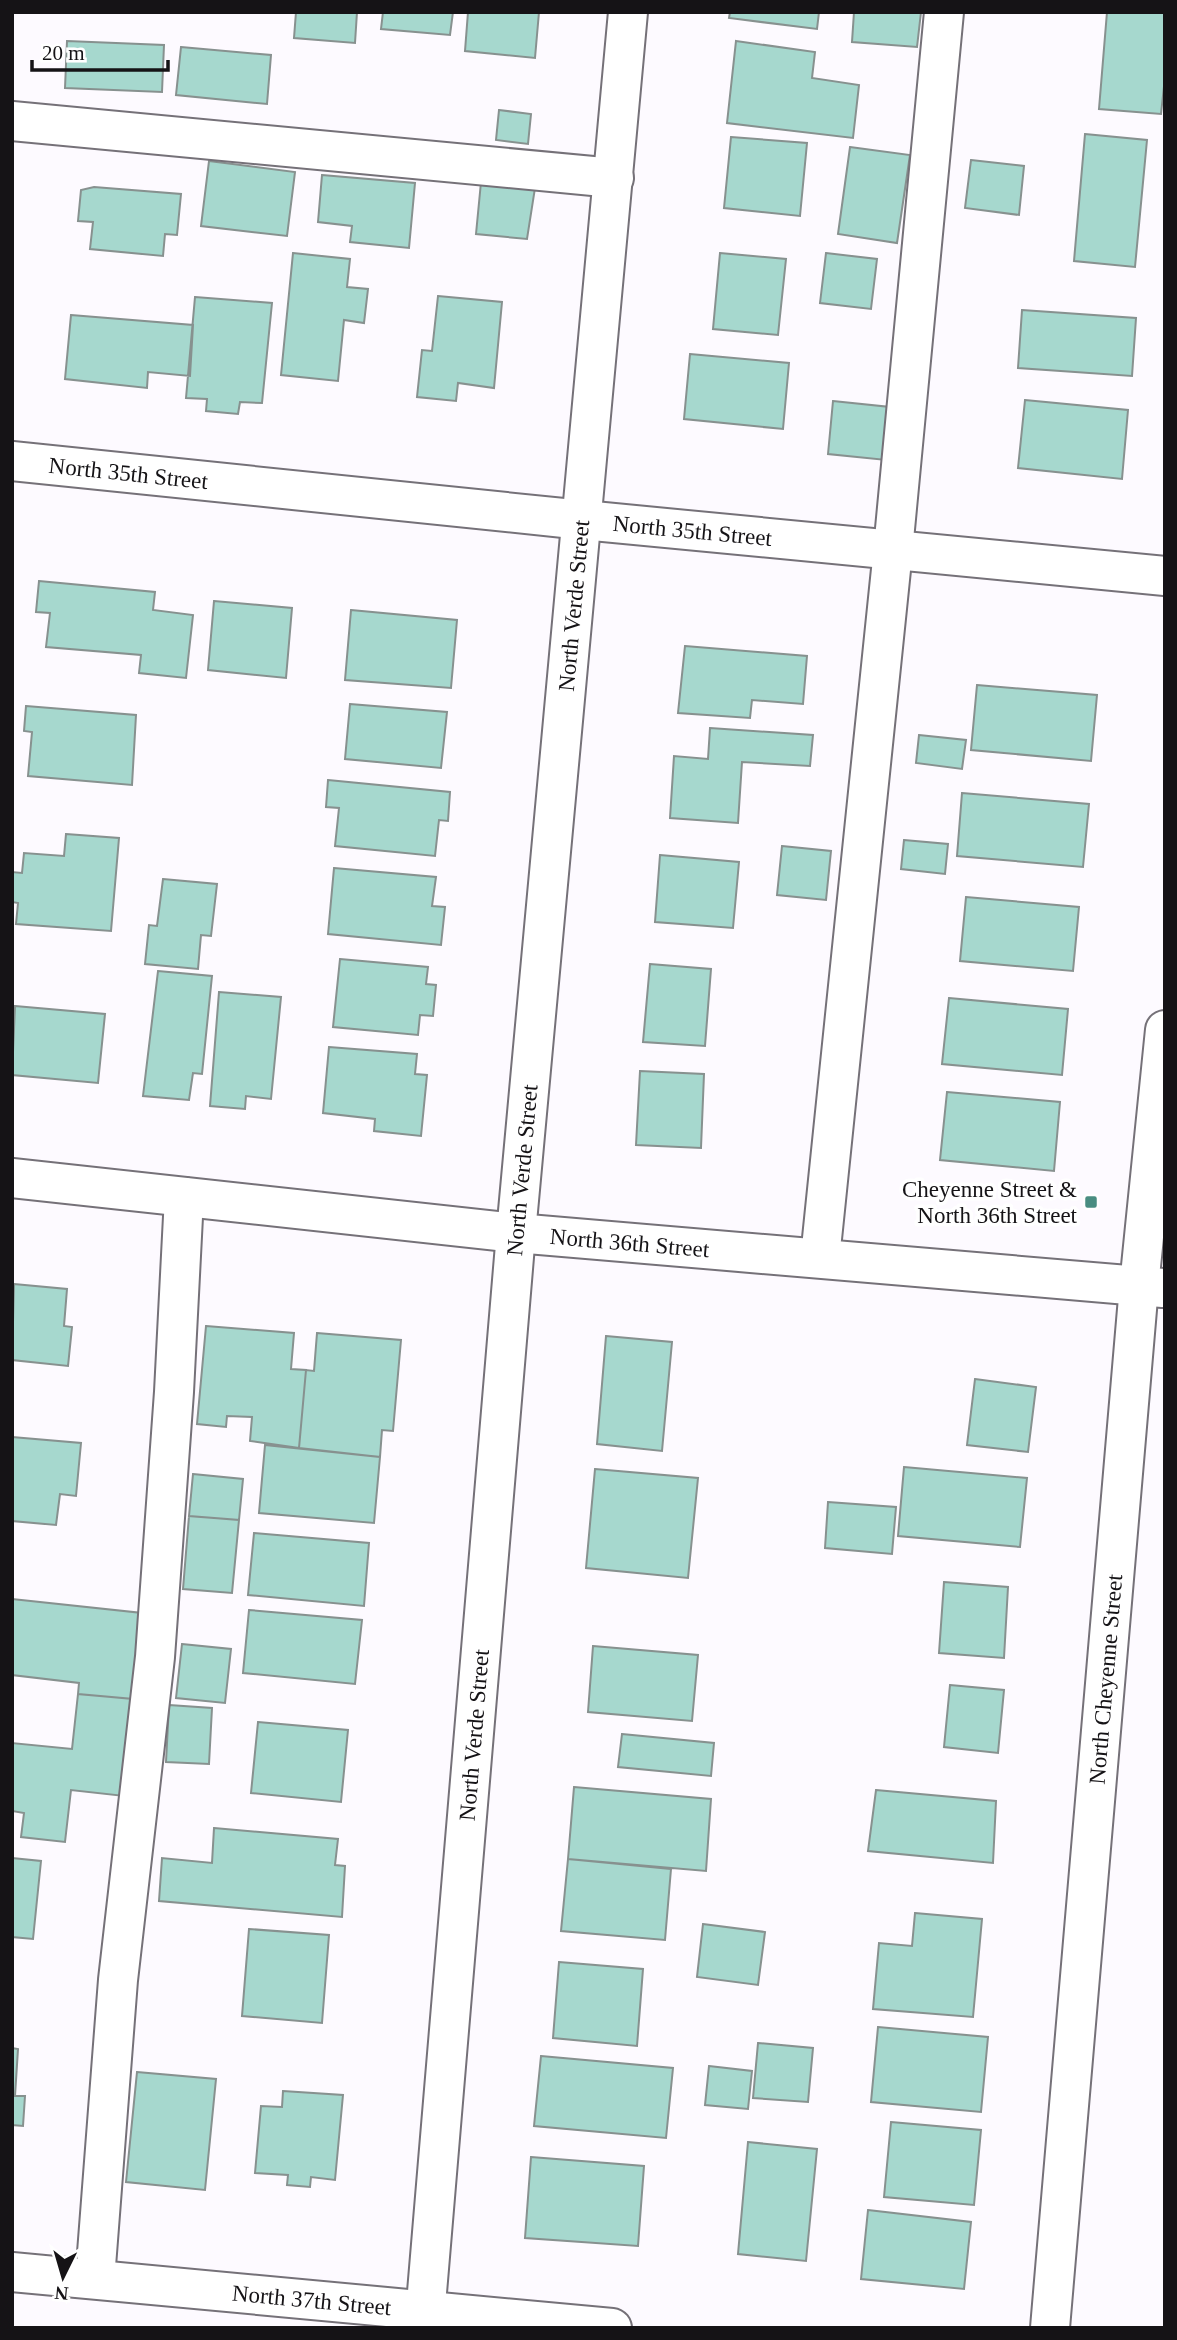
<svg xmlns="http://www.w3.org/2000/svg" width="1177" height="2340" font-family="Georgia,serif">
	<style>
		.building { fill: #a6d8ce; stroke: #87918f; stroke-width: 2 }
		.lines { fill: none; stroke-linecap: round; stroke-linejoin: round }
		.minor-casing { stroke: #757178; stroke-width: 42 }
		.minor { stroke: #fff; stroke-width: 38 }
		.poi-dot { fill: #498d81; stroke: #fff; stroke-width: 2.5 }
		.labels { text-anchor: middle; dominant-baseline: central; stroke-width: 7; stroke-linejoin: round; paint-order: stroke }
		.street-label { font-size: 23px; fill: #151316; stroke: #fff }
		.poi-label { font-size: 23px; fill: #151316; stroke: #fff; text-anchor: end }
	</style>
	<rect width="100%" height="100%" fill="#fdfaff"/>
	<path class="building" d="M 296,12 L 357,12 L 355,43 L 294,38 Z
		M 383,12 L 453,12 L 450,35 L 381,29 Z
		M 468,12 L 539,12 L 535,58 L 465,51 Z
		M 730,12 L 819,12 L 817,29 L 729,18 Z
		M 854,12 L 921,12 L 917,47 L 852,42 Z
		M 1107,12 L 1165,12 L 1165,77 L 1161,114 L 1099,109 Z
		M 67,41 L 164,45 L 162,92 L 65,88 Z
		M 736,41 L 815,52 L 812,78 L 859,85 L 853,138 L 727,123 Z
		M 181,47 L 271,55 L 267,104 L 176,95 Z
		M 499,110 L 531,114 L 528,144 L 496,140 Z
		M 1085,134 L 1147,140 L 1135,267 L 1074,261 Z
		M 731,137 L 807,143 L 800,216 L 724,208 Z
		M 850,147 L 910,155 L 897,243 L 838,234 Z
		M 971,160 L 1024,166 L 1019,215 L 965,208 Z
		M 209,161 L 295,172 L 287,236 L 201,226 Z
		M 322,175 L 415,183 L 409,248 L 350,242 L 352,226 L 318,222 Z
		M 481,182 L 535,188 L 527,239 L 476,234 Z
		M 94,187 L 181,194 L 177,235 L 165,234 L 163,256 L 90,249 L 93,222 L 78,221 L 81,190 Z
		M 293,253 L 350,259 L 347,287 L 368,289 L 364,323 L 344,320 L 338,381 L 281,375 Z
		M 720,253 L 786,259 L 778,335 L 713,329 Z
		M 826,253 L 877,259 L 871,309 L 820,303 Z
		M 438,296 L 502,302 L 494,388 L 458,383 L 456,401 L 417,397 L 422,350 L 432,351 Z
		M 195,297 L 272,303 L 262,403 L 240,402 L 238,414 L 206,411 L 207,399 L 186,398 Z
		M 1022,310 L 1136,318 L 1132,376 L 1018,368 Z
		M 71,315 L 193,325 L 190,376 L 148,372 L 147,388 L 65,379 Z
		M 690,354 L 789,363 L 783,429 L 684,419 Z
		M 1025,400 L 1128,410 L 1122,479 L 1018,468 Z
		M 833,401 L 890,407 L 886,460 L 828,454 Z
		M 39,581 L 155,592 L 153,610 L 193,615 L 186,678 L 139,673 L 141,655 L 46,647 L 50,613 L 36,612 Z
		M 214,601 L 292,608 L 286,678 L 208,670 Z
		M 351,610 L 457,620 L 451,688 L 345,680 Z
		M 685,646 L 807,656 L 803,704 L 752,700 L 750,718 L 678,713 Z
		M 977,685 L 1097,695 L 1091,761 L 971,750 Z
		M 350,704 L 447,712 L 441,768 L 345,759 Z
		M 26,706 L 136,715 L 132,785 L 28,776 L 32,732 L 24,731 Z
		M 710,728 L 813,735 L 810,766 L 742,762 L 738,823 L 670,818 L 674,756 L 708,759 Z
		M 919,735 L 966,740 L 962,769 L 916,763 Z
		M 328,780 L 450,792 L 448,821 L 439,820 L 435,856 L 335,846 L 339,808 L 326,807 Z
		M 962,793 L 1089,804 L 1083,867 L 957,856 Z
		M 66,834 L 119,838 L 111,931 L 16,924 L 18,903 L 12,902 L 12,872 L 22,873 L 24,853 L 64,856 Z
		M 904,840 L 948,844 L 945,874 L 901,869 Z
		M 782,846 L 831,851 L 826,900 L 777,895 Z
		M 660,855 L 739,862 L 733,928 L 655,922 Z
		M 334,868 L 436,877 L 432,906 L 445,907 L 441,945 L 328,934 Z
		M 163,879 L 217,884 L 211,936 L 201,935 L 198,969 L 145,964 L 149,925 L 157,926 Z
		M 966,897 L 1079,907 L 1073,971 L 960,961 Z
		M 340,959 L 428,967 L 426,984 L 436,985 L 433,1016 L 420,1015 L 418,1035 L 333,1027 Z
		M 650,964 L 711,969 L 705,1046 L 643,1042 Z
		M 158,971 L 212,976 L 202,1074 L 193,1073 L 189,1100 L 143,1096 Z
		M 219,992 L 281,997 L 271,1099 L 246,1096 L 245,1109 L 210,1106 Z
		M 949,998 L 1068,1009 L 1062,1075 L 942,1064 Z
		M 15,1006 L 105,1014 L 98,1083 L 12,1075 Z
		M 329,1047 L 417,1054 L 415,1074 L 427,1075 L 421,1136 L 374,1131 L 375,1119 L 323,1113 Z
		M 640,1071 L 704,1074 L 701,1148 L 636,1145 Z
		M 947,1092 L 1060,1102 L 1054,1171 L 940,1160 Z
		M 14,1284 L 67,1289 L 64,1326 L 72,1327 L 68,1366 L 12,1360 Z
		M 206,1326 L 294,1333 L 291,1369 L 306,1370 L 299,1448 L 250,1441 L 252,1417 L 227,1416 L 226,1427 L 197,1424 Z
		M 317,1333 L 401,1340 L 393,1431 L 382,1430 L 380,1457 L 299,1448 L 306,1370 L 314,1371 Z
		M 606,1336 L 672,1342 L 662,1451 L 597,1444 Z
		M 975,1379 L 1036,1387 L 1028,1452 L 967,1445 Z
		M 12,1437 L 81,1443 L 76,1496 L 60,1494 L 56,1525 L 12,1521 Z
		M 265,1445 L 380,1457 L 374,1523 L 259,1513 Z
		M 904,1467 L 1027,1478 L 1020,1547 L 898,1536 Z
		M 595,1469 L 698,1478 L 688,1578 L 586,1568 Z
		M 193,1474 L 243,1479 L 239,1520 L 189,1516 Z
		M 828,1502 L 896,1507 L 892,1554 L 825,1548 Z
		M 189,1516 L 239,1520 L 232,1593 L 183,1589 Z
		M 254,1533 L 369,1543 L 364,1606 L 248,1595 Z
		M 944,1582 L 1008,1587 L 1004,1658 L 939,1653 Z
		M 12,1599 L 142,1613 L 133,1699 L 78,1694 L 79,1683 L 12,1675 Z
		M 249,1610 L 362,1620 L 355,1684 L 243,1673 Z
		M 182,1644 L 231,1649 L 225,1703 L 176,1698 Z
		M 593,1646 L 698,1655 L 692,1721 L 588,1712 Z
		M 950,1685 L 1004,1690 L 998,1753 L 944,1747 Z
		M 78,1694 L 133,1699 L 124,1796 L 71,1790 L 65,1842 L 21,1837 L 24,1813 L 12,1811 L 12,1743 L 72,1749 Z
		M 169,1705 L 212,1708 L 209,1764 L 166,1762 Z
		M 258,1722 L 348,1730 L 341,1802 L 251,1793 Z
		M 622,1734 L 714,1743 L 711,1776 L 618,1767 Z
		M 574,1787 L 711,1799 L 706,1871 L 568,1859 Z
		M 876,1790 L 996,1801 L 993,1863 L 868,1851 Z
		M 214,1828 L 338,1839 L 335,1865 L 345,1866 L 342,1917 L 159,1901 L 162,1858 L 212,1863 Z
		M 12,1858 L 41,1861 L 33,1939 L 12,1937 Z
		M 568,1859 L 671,1869 L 665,1940 L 561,1931 Z
		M 915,1913 L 982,1919 L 973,2017 L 873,2009 L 879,1943 L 912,1946 Z
		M 703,1924 L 765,1932 L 758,1985 L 697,1977 Z
		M 249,1929 L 329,1935 L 322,2023 L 242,2016 Z
		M 559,1962 L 643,1969 L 637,2046 L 553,2038 Z
		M 878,2027 L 988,2037 L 981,2112 L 871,2102 Z
		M 758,2043 L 813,2048 L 808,2102 L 753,2098 Z
		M 12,2048 L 18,2049 L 15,2096 L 25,2096 L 23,2126 L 12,2125 Z
		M 541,2056 L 673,2068 L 666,2138 L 534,2126 Z
		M 709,2066 L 752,2071 L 748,2109 L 705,2105 Z
		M 137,2072 L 216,2079 L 205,2190 L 126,2182 Z
		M 283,2091 L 343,2095 L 335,2180 L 311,2177 L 310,2187 L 287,2185 L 288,2175 L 255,2173 L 261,2106 L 282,2107 Z
		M 891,2122 L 981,2130 L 974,2205 L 884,2197 Z
		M 748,2142 L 817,2149 L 806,2261 L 738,2254 Z
		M 531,2157 L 644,2166 L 638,2246 L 525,2238 Z
		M 868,2210 L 971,2222 L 964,2289 L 861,2279 Z"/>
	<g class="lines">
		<g class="minor-casing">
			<g id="minor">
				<path d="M 12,121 L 614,178"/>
				<path id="s1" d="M 12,461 L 583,520 L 1165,576"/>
				<path id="s2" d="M 12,1178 L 516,1233 L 1163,1288"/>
				<path d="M 820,1258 L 893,550 L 944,12"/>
				<path id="s3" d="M 12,2272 L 612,2328"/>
				<path d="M 95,2279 L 118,1980 L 155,1657 L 174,1392 L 184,1197"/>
				<path id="s4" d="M 424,2328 L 516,1233 L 628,12"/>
				<path id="s5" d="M 1050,2328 L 1139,1286 L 1165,1030"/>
			</g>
		</g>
		<use href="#minor" class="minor"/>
	</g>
	<rect class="poi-dot" x="1084" y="1195" width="14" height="14" rx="3.5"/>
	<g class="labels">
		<g class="street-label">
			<text stroke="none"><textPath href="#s1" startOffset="117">North 35th Street</textPath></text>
			<text stroke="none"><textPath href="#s1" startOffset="684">North 35th Street</textPath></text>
			<text stroke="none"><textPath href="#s4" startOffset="1729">North Verde Street</textPath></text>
			<text stroke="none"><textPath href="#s4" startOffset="1162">North Verde Street</textPath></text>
			<text stroke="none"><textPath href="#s2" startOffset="621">North 36th Street</textPath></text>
			<text stroke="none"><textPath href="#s5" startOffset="651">North Cheyenne Street</textPath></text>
			<text stroke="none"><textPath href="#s4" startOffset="595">North Verde Street</textPath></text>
			<text stroke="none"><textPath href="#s3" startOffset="301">North 37th Street</textPath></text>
		</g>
		<g class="poi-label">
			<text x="1077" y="1189">Cheyenne Street &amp;<tspan x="1077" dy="26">North 36th Street</tspan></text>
		</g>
	</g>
	<rect width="1177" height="2340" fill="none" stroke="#151316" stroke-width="28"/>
	<g transform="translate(63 2277) rotate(185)" stroke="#ffffff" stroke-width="5" paint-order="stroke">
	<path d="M0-5L12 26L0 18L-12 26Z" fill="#151316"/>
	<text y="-10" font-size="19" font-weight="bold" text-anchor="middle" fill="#151316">N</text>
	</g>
	<path d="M32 60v10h136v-10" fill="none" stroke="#151316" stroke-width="3.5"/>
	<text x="42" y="60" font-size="21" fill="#151316" stroke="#ffffff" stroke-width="5" paint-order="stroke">20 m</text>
</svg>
